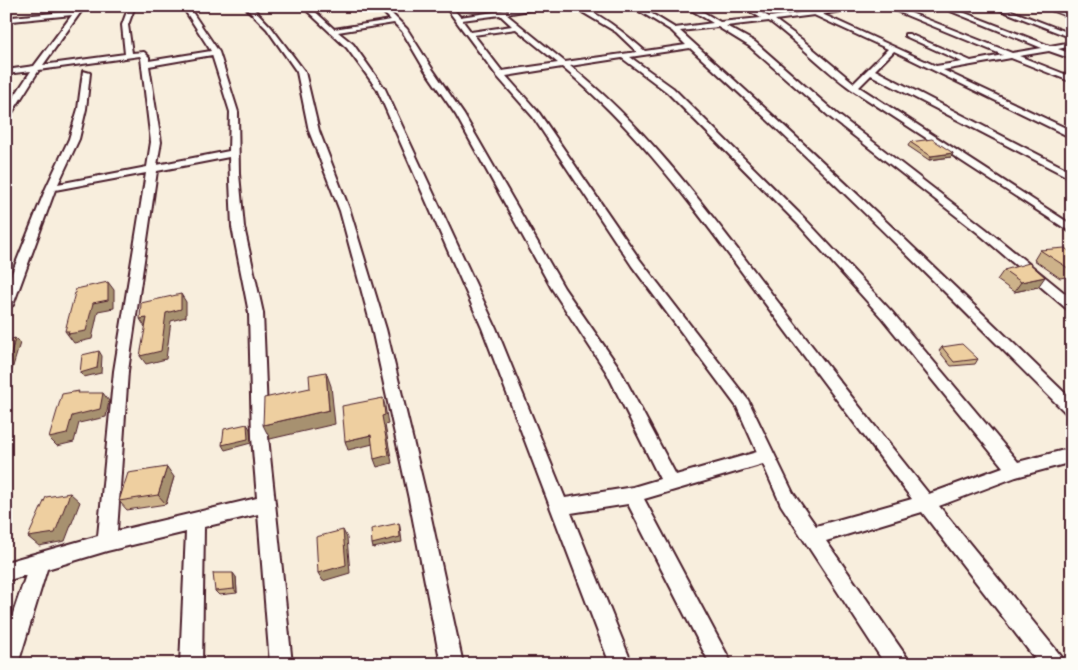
<svg xmlns="http://www.w3.org/2000/svg" width="1078" height="670" font-family="'Comic Neue',sans-serif">
	<style>
		.lines { fill: none; stroke-linecap: round; stroke-linejoin: round }
		.minor-casing { stroke: #4a1f2b; stroke-width: 4 }
		.minor { fill: #fdfcf7; fill-rule: evenodd }
		.wall { fill: #cdb28a; stroke: #4a1f2b }
		.shaded-wall { fill: #a79170; stroke: #4a1f2b }
		.building { fill: #eecfa0; stroke: #4a1f2b }
	</style>
	<rect width="100%" height="100%" fill="#f8eedd"/>
	<filter id="ink" filterUnits="userSpaceOnUse"><feTurbulence type="fractalNoise" baseFrequency=".02" numOctaves="2"/><feDisplacementMap in="SourceGraphic" scale="10" xChannelSelector="R" yChannelSelector="G"/><feConvolveMatrix kernelMatrix="1 2 1 2 8 2 1 2 1" color-interpolation-filters="sRGB"/></filter>
	<g filter="url(#ink)">
		<g class="lines">
			<g class="minor-casing">
				<path id="minor" d="M 79,6 L 85,6 L 43,65 L 125,54 L 122,25 L 129,6 L 135,6 L 128,25 L 132,53 L 144,52 L 149,57 L 149,61 L 211,51 L 182,6 L 188,6 L 219,52 L 238,112 L 239,174 L 244,227 L 263,313 L 268,437 L 292,664 L 270,664 L 258,514 L 204,527 L 202,664 L 180,664 L 186,532 L 107,551 L 47,569 L 18,664 L 6,664 L 6,634 L 26,575 L 6,581 L 6,562 L 98,536 L 114,371 L 146,173 L 55,190 L 13,305 L 6,309 L 6,288 L 46,188 L 69,139 L 78,109 L 83,71 L 90,73 L 86,109 L 79,139 L 58,184 L 147,167 L 151,142 L 141,58 L 140,56 L 39,70 L 10,116 L 6,119 L 6,109 L 31,71 L 6,74 L 6,70 L 34,66 L 72,15 L 12,21 L 9,19 L 12,17 L 75,11 ZM 212,55 L 230,112 L 229,151 L 157,165 L 161,142 L 149,66 ZM 229,157 L 232,227 L 249,313 L 252,437 L 257,498 L 117,531 L 128,371 L 157,171 Z
					M 244,6 L 251,6 L 271,27 L 305,72 L 319,131 L 350,211 L 386,329 L 427,499 L 463,664 L 441,664 L 409,499 L 372,329 L 340,211 L 309,131 L 297,72 L 267,29 Z
					M 302,6 L 309,6 L 334,29 L 391,20 L 377,6 L 384,6 L 407,29 L 433,70 L 464,115 L 564,288 L 618,366 L 676,475 L 757,452 L 737,407 L 632,266 L 533,117 L 497,76 L 445,6 L 451,6 L 460,17 L 534,6 L 552,6 L 506,14 L 565,62 L 637,52 L 616,32 L 572,6 C 593,6 629,37 645,51 L 686,45 L 672,31 L 631,6 L 639,6 L 675,28 L 713,23 L 685,6 L 693,6 L 720,22 L 761,18 L 741,6 L 749,6 L 769,17 L 807,12 L 795,6 L 804,6 L 815,11 L 855,6 L 876,6 L 822,14 L 936,66 L 962,62 L 905,36 L 905,34 L 909,34 L 971,61 L 1003,55 L 884,6 L 893,6 L 1012,53 L 1042,48 L 938,6 L 947,6 L 1050,46 L 1072,42 L 1072,46 L 1058,49 L 1072,54 L 1072,59 L 1049,51 L 1019,56 L 1072,77 L 1072,82 L 1011,58 L 943,70 L 1072,131 L 1072,138 L 894,51 L 875,70 L 1072,172 L 1072,179 L 871,75 L 859,87 L 1072,225 L 1072,233 L 851,89 C 822,68 798,42 769,21 L 726,26 L 755,42 L 837,114 L 986,229 L 1072,299 L 1072,310 L 1067,309 L 978,233 L 831,118 L 749,46 L 718,27 L 680,31 C 814,151 943,275 1072,400 L 1072,416 L 1067,414 C 943,290 820,166 690,48 L 630,57 L 673,88 L 806,220 L 892,312 L 1018,462 L 1072,448 L 1072,462 L 1016,477 L 939,506 L 1061,656 L 1064,664 L 1039,664 L 922,512 L 826,541 L 906,656 L 909,664 L 885,664 L 781,505 L 763,464 L 644,499 L 732,664 L 710,664 L 628,504 L 571,513 L 632,664 L 610,664 L 482,328 L 377,89 L 347,48 ZM 500,15 L 512,26 L 471,32 L 462,20 ZM 814,15 L 888,49 L 854,83 L 801,39 L 775,20 ZM 394,23 L 402,31 L 425,70 L 456,115 L 552,289 L 607,373 L 660,479 L 633,487 L 565,498 L 496,328 L 385,89 L 353,44 L 338,32 ZM 516,29 L 558,63 L 502,71 L 474,35 ZM 622,58 L 667,92 L 798,224 L 882,318 L 1003,467 L 929,494 C 872,423 816,352 761,280 C 703,204 645,126 570,66 ZM 562,67 C 638,130 697,211 755,290 C 807,360 859,430 912,499 L 816,526 L 793,493 L 748,400 L 640,260 L 539,113 L 506,76 Z
					M 990,6 L 999,6 L 1072,34 L 1072,38 Z
					M 1040,6 L 1050,6 L 1072,14 L 1072,18 Z"/>
			</g>
			<use href="#minor" class="minor"/>
		</g>
		<path class="wall" d="M 910,142 L 953,153 L 951,157 L 929,160 L 908,146 Z
			M 1040,250 L 1072,254 L 1072,276 L 1060,278 L 1034,260 Z
			M 1004,270 L 1038,287 L 1014,292 L 997,280 Z
			M 942,347 L 978,359 L 975,364 L 951,366 L 939,351 Z
			M 174,477 L 166,504 L 127,510 L 119,501 Z
			M 236,577 L 237,593 L 219,595 L 215,591 Z"/>
		<path class="shaded-wall" d="M 953,153 L 951,157 L 929,160 L 931,156 Z
			M 1045,277 L 1038,287 L 1014,292 L 1021,282 Z
			M 108,282 L 114,290 L 114,308 L 98,311 L 92,339 L 74,343 L 65,331 L 93,303 Z
			M 181,294 L 186,302 L 186,317 L 171,321 L 166,359 L 146,364 L 140,356 L 166,313 Z
			M 147,318 L 145,327 L 140,319 Z
			M 15,338 L 20,343 L 11,373 L 7,368 Z
			M 99,351 L 102,356 L 101,373 L 84,377 L 80,373 Z
			M 326,372 L 331,386 L 335,424 L 270,439 L 263,425 L 329,410 Z
			M 6,378 L 9,381 L 6,391 Z
			M 103,393 L 109,401 L 106,417 L 79,423 L 74,442 L 57,446 L 49,438 L 72,416 Z
			M 383,398 L 385,406 L 388,424 L 385,425 L 392,463 L 377,467 L 374,459 L 382,416 Z
			M 247,424 L 250,429 L 251,443 L 225,450 L 222,445 Z
			M 371,435 L 373,444 L 348,450 L 345,441 Z
			M 167,467 L 174,477 L 166,504 L 158,495 Z
			M 70,493 L 80,502 L 65,541 L 39,546 L 28,537 Z
			M 399,523 L 400,527 L 402,542 L 373,548 L 372,544 Z
			M 343,530 L 347,538 L 350,573 L 323,581 L 318,573 Z
			M 233,573 L 236,577 L 237,593 L 234,589 Z"/>
		<path class="building" d="M 932,139 L 953,153 L 931,156 L 910,142 Z
			M 1065,248 L 1072,254 L 1072,268 L 1068,268 L 1040,250 Z
			M 1029,263 L 1045,277 L 1021,282 L 1004,270 Z
			M 108,282 L 108,300 L 93,303 L 86,331 L 68,334 L 69,331 L 65,331 L 76,289 Z
			M 181,294 L 181,309 L 166,313 L 161,351 L 140,356 L 147,318 L 140,319 L 141,303 Z
			M 15,338 L 7,368 L 6,341 Z
			M 962,344 L 978,359 L 954,362 L 942,347 Z
			M 99,351 L 97,368 L 80,373 L 82,355 Z
			M 326,372 L 329,410 L 263,425 L 264,398 L 310,388 L 309,375 Z
			M 79,391 L 78,393 L 103,393 L 100,409 L 72,416 L 67,434 L 49,438 L 62,394 Z
			M 383,398 L 385,415 L 382,416 L 389,455 L 374,459 L 371,435 L 345,441 L 342,406 Z
			M 247,424 L 248,439 L 222,445 L 224,429 Z
			M 167,467 L 158,495 L 119,501 L 128,473 Z
			M 70,493 L 55,533 L 28,537 L 46,497 Z
			M 399,523 L 400,537 L 372,544 L 371,529 Z
			M 343,530 L 346,565 L 318,573 L 316,537 Z
			M 213,573 L 233,573 L 234,589 L 215,591 Z"/>
	</g>
	<rect width="1078" height="670" fill="none" stroke="#fdfcf7" stroke-width="25"/>
	<rect x="12" y="12" width="1053" height="645" fill="none" stroke="#4a1f2b" stroke-width="2" filter="url(#ink)"/>
</svg>
